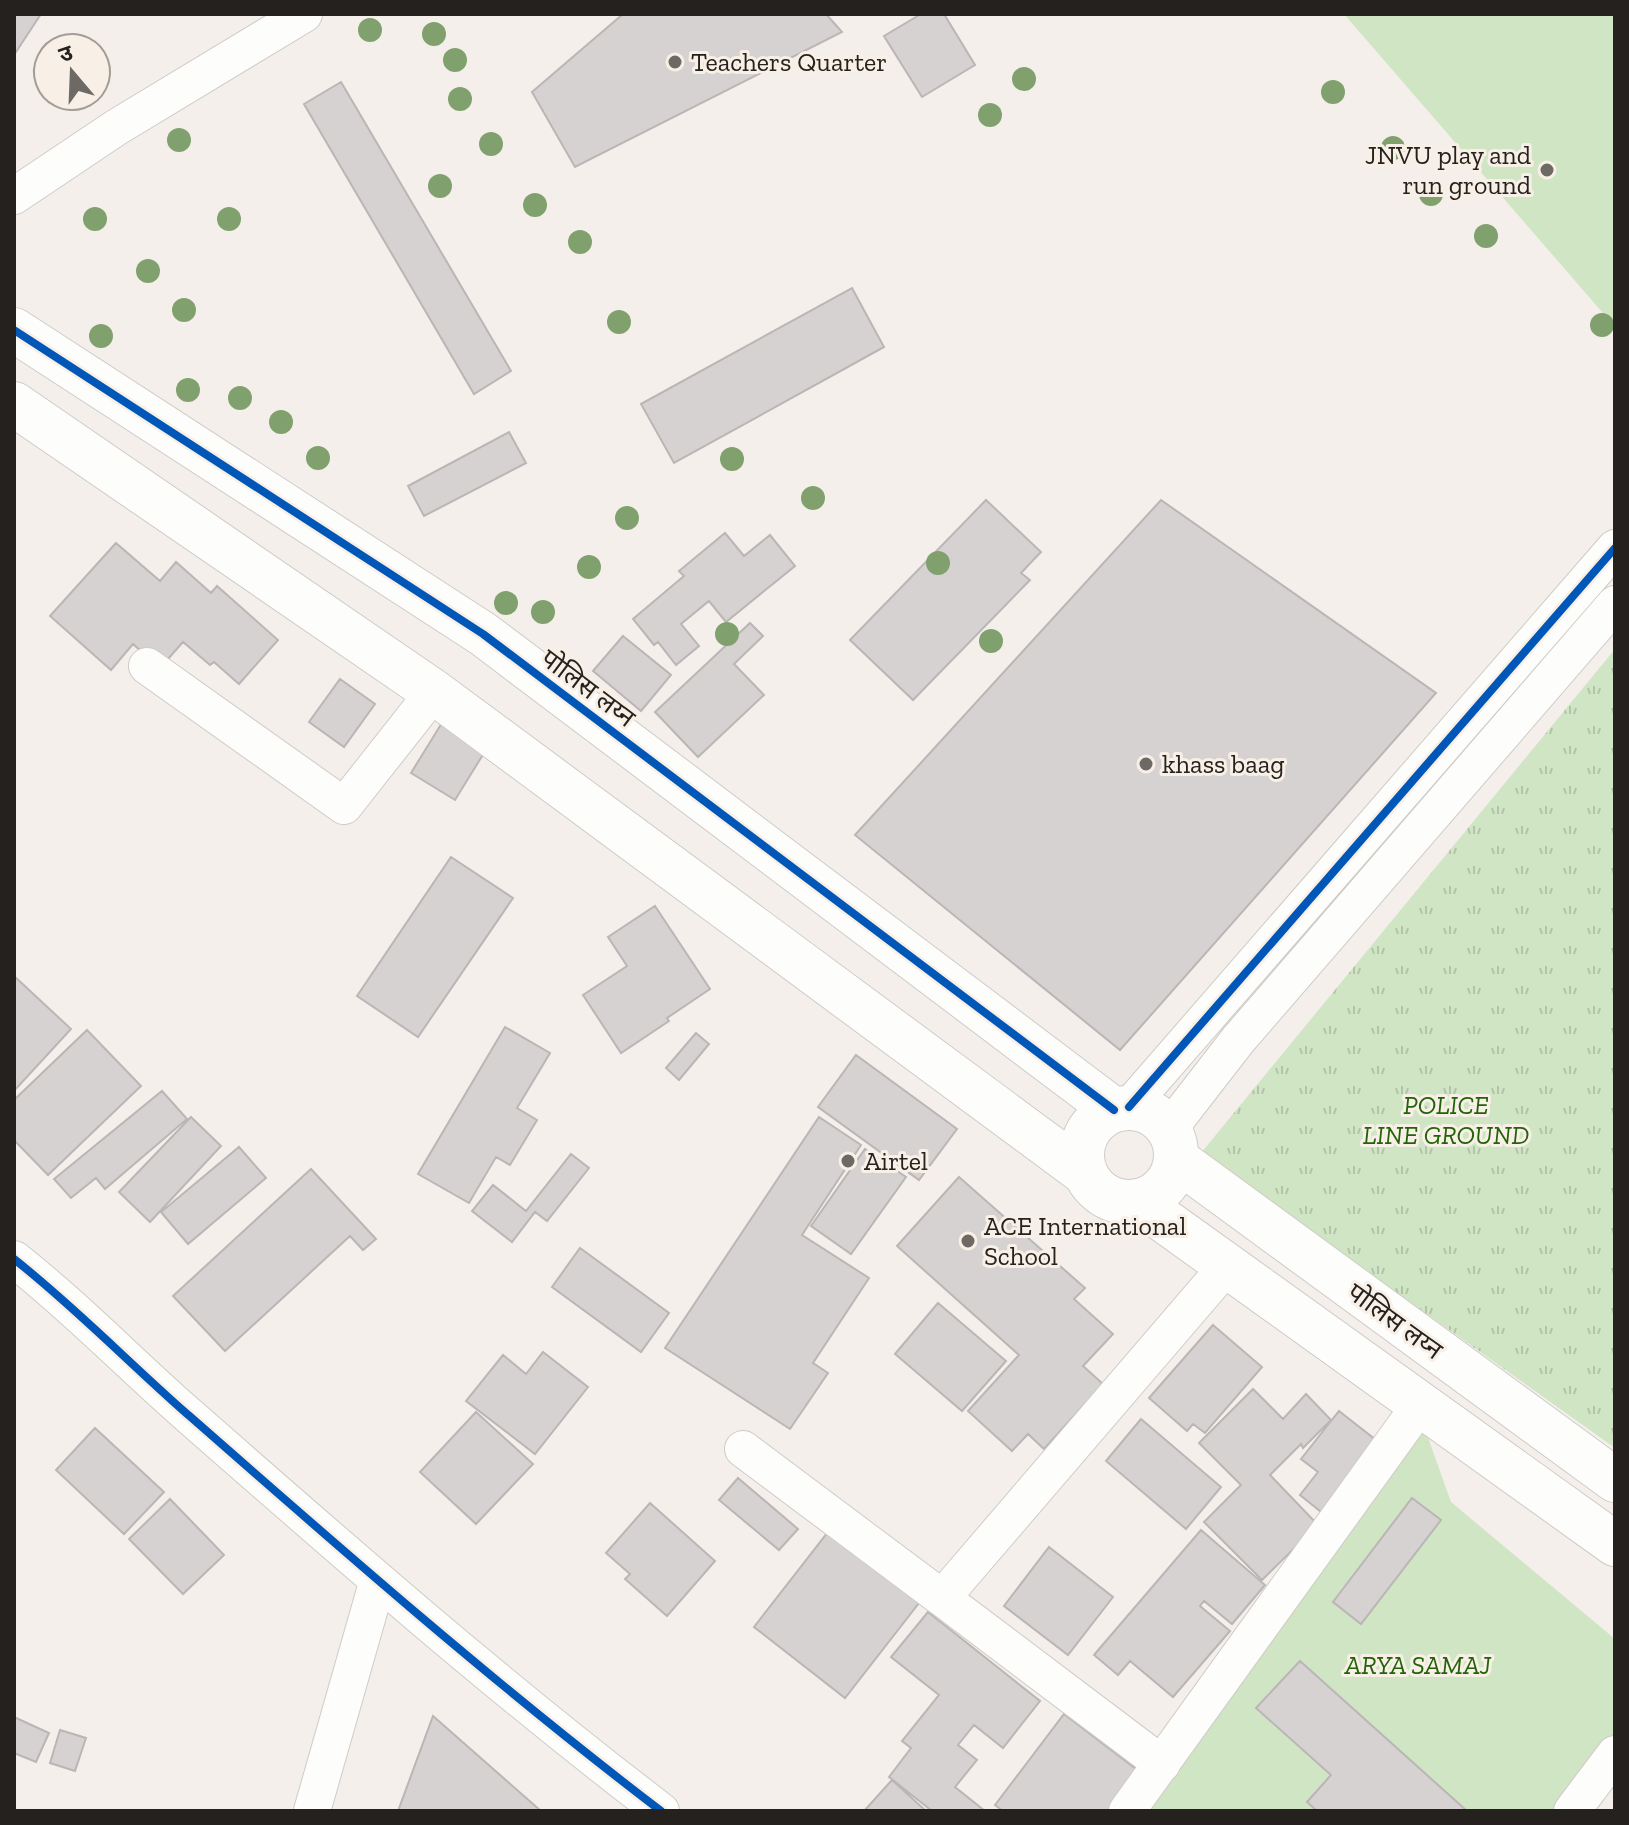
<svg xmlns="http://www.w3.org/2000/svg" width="1629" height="1825" font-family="'Zilla Slab','Noto Sans Devanagari',serif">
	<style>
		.green { fill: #cfe5c4 }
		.park { fill: url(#park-tufts) }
		.building { fill: #d6d2d1; stroke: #bab6b5; stroke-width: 2 }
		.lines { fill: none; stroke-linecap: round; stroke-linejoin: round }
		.street-casing { stroke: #cfcbc7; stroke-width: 38 }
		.secondary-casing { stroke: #cfcbc7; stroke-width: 46 }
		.street { stroke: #fdfdfc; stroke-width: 36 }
		.secondary { stroke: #fdfdfc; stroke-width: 44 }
		.cycleway-casing { stroke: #f8f0e6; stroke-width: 13 }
		.cycleway { stroke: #0057b8; stroke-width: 8 }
		.tree { fill: #80a16e }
		.poi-dot { fill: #6d6965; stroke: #f8f0e6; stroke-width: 3 }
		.labels { text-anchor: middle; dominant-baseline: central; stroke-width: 6; stroke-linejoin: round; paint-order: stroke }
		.poi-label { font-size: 26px; fill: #24211e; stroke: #f8f0e6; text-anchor: start }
		.street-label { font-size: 26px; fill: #24211e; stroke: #f8f0e6 }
		.park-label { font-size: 26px; font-style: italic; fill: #226208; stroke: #f8f0e6 }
	</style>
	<defs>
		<pattern id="park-tufts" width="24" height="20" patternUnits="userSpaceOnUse" patternTransform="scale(2)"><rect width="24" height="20" fill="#cfe5c4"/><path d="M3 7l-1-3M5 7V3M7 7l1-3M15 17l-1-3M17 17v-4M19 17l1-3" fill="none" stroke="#b2c4a8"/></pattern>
	</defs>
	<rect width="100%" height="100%" fill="#f4efea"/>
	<path class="green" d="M 1344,14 L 1615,14 L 1615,327 Z
		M 1420,1415 L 1451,1502 L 1615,1639 L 1615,1744 L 1565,1811 L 1127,1811 Z"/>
	<path class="park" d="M 1615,649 L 1615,1448 L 1201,1153 Z"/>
	<path class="building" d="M 14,14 L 41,14 L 14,55 Z
		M 623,14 L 826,14 L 842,32 L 575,167 L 532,92 Z
		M 921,14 L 944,14 L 975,65 L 922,97 L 884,36 Z
		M 341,82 L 511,371 L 474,394 L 304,104 Z
		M 852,288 L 884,347 L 674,463 L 641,404 Z
		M 509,432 L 526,463 L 424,516 L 408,486 Z
		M 986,500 L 1041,552 L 1021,573 L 1030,580 L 913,700 L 850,640 Z
		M 1161,500 L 1436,693 L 1120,1050 L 855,835 Z
		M 725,533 L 744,556 L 770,535 L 795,566 L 726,622 L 709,601 L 681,624 L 699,646 L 676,665 L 658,642 L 654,645 L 633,619 L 684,576 L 679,571 Z
		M 116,543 L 160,581 L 176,562 L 211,593 L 217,586 L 278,640 L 239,684 L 214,662 L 210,665 L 183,642 L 160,668 L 133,644 L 111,670 L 50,616 Z
		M 750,623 L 763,636 L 734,664 L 764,695 L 698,757 L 655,712 Z
		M 623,636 L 671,675 L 641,711 L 593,671 Z
		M 340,679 L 375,704 L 344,747 L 309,722 Z
		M 448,713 L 492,740 L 455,800 L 411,773 Z
		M 451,857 L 513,898 L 418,1037 L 357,996 Z
		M 655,906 L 710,989 L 667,1018 L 669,1021 L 621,1053 L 583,995 L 627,966 L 608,937 Z
		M 14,976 L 71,1029 L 14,1091 Z
		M 505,1027 L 550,1053 L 517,1108 L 537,1120 L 510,1165 L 496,1157 L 469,1203 L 418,1174 Z
		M 87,1030 L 141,1086 L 48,1175 L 14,1140 L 14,1100 Z
		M 696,1033 L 709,1044 L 679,1080 L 666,1068 Z
		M 856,1055 L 957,1129 L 919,1180 L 818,1107 Z
		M 162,1091 L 187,1119 L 105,1189 L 96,1178 L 71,1198 L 54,1179 Z
		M 191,1117 L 221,1146 L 150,1222 L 119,1192 Z
		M 819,1117 L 861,1145 L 802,1235 L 869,1278 L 813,1363 L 828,1373 L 790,1429 L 665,1348 Z
		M 239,1147 L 266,1178 L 188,1244 L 161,1212 Z
		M 865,1149 L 906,1177 L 851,1254 L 811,1226 Z
		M 571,1154 L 589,1168 L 547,1221 L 535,1212 L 512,1242 L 472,1211 L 493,1185 L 526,1211 Z
		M 311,1169 L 376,1239 L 363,1250 L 350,1236 L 225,1351 L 173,1296 Z
		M 959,1177 L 1085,1288 L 1074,1299 L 1113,1334 L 1083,1366 L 1103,1384 L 1044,1449 L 1028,1434 L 1012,1451 L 968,1411 L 1019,1355 L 897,1246 Z
		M 580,1248 L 669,1313 L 641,1352 L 552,1287 Z
		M 938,1303 L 1006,1361 L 962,1411 L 895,1354 Z
		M 1213,1325 L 1262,1367 L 1205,1433 L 1193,1424 L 1187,1431 L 1149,1398 Z
		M 543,1352 L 588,1387 L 535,1454 L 466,1401 L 503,1355 L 526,1374 Z
		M 1253,1389 L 1283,1419 L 1306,1394 L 1331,1420 L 1303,1448 L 1301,1444 L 1270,1475 L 1318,1525 L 1262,1580 L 1204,1522 L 1241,1485 L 1199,1443 Z
		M 1339,1411 L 1381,1444 L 1325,1515 L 1300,1495 L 1318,1472 L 1301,1459 Z
		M 476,1412 L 533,1464 L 476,1524 L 420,1472 Z
		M 1141,1419 L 1221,1487 L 1186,1529 L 1106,1461 Z
		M 95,1428 L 164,1492 L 124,1534 L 56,1470 Z
		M 738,1478 L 798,1529 L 779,1550 L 719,1500 Z
		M 1412,1498 L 1441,1520 L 1361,1624 L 1333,1602 Z
		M 170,1499 L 224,1555 L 183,1594 L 129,1539 Z
		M 650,1503 L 715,1561 L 667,1616 L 625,1579 L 630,1574 L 606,1553 Z
		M 1201,1530 L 1265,1585 L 1232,1624 L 1204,1601 L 1200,1606 L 1230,1631 L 1173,1697 L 1130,1661 L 1118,1675 L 1094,1655 Z
		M 828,1532 L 919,1603 L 845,1698 L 754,1627 Z
		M 1049,1547 L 1113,1597 L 1068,1655 L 1004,1606 Z
		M 928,1612 L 1040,1701 L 1003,1748 L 974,1725 L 958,1745 L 977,1760 L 955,1787 L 985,1811 L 932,1811 L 889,1777 L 911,1748 L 902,1741 L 939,1695 L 891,1657 Z
		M 1300,1661 L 1467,1811 L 1317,1811 L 1307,1802 L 1331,1775 L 1256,1708 Z
		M 1064,1714 L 1145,1776 L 1118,1811 L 1003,1811 L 995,1805 Z
		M 433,1716 L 541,1811 L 398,1811 Z
		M 14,1717 L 49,1733 L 36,1762 L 14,1753 Z
		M 60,1730 L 86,1738 L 75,1771 L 50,1763 Z
		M 892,1780 L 926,1811 L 864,1811 Z"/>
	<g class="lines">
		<g class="street-casing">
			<path id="street" d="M 14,196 L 117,127 L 304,14
				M 147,666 L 344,806 L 434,692
				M 1129,1107 L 1615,548
				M 1169,1129 L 1238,1040 L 1615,604
				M 14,1259 C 75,1307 128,1362 186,1413 C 341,1549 497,1686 661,1811
				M 743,1449 L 942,1598
				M 1162,1764 L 942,1598 L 1226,1267
				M 312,1811 L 378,1580
				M 1127,1811 L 1420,1405
				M 1572,1811 L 1615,1754"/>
		</g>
		<g class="secondary-casing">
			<path id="secondary" d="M 14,330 L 483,634 L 1114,1110
				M 14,404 L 434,692 L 1086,1174
				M1082 1155a47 47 0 1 1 94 0a47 47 0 1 1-94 0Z
				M 1176,1159 L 1615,1480
				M 1137,1201 L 1615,1544"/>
		</g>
		<use href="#street" class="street"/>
		<use href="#secondary" class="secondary"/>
		<g class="cycleway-casing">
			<path id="cycleway" d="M 14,330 L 483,634 L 1114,1110
				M 1129,1107 L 1615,548
				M 14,1259 C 75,1307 128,1362 186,1413 C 341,1549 497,1686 661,1811"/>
		</g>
		<use href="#cycleway" class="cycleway"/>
	</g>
	<g class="tree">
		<circle cx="370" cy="30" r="12"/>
		<circle cx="434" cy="34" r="12"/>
		<circle cx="455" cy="60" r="12"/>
		<circle cx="1024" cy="79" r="12"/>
		<circle cx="1333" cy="92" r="12"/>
		<circle cx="460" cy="99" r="12"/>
		<circle cx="990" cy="115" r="12"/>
		<circle cx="179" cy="140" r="12"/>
		<circle cx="491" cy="144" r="12"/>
		<circle cx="1393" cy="148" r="12"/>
		<circle cx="440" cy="186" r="12"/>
		<circle cx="1431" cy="194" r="12"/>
		<circle cx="535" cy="205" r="12"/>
		<circle cx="95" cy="219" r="12"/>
		<circle cx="229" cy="219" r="12"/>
		<circle cx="1486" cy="236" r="12"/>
		<circle cx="580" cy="242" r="12"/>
		<circle cx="148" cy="271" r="12"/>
		<circle cx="184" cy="310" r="12"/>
		<circle cx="619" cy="322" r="12"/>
		<circle cx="1602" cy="325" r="12"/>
		<circle cx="101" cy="336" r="12"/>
		<circle cx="188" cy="390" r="12"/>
		<circle cx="240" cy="398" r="12"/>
		<circle cx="281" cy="422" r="12"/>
		<circle cx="318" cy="458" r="12"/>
		<circle cx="732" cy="459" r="12"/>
		<circle cx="813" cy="498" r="12"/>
		<circle cx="627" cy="518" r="12"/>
		<circle cx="938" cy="563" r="12"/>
		<circle cx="589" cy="567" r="12"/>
		<circle cx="506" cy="603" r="12"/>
		<circle cx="543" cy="612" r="12"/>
		<circle cx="727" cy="634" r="12"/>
		<circle cx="991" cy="641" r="12"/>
	</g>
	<g class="poi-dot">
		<circle cx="675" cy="62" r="8"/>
		<circle cx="1547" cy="170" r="8"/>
		<circle cx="1146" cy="764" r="8"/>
		<circle cx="848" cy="1161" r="8"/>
		<circle cx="968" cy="1241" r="8"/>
	</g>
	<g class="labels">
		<g class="poi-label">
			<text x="691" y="62">Teachers Quarter</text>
			<text x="1531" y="155" text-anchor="end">JNVU play and<tspan x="1531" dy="30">run ground</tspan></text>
			<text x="1162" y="764">khass baag</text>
			<text x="864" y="1161">Airtel</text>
			<text x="984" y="1226">ACE International<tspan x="984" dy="30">School</tspan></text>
		</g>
		<g class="street-label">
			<text transform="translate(588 688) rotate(37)">पोलिस लय्न</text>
			<text transform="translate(1395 1321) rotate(36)">पोलिस लय्न</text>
		</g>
		<g class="park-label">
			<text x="1446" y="1105">POLICE<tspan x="1446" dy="30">LINE GROUND</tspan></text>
			<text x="1418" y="1665">ARYA SAMAJ</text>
		</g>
	</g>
	<rect width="1629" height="1825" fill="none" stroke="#24211e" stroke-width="32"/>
	<g transform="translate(72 72) rotate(341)"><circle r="38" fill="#f8f0e6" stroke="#a39d96" stroke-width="2"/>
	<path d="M0-6L14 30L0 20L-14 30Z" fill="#6d6965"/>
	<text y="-12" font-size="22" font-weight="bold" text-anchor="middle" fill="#24211e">उ</text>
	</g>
</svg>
